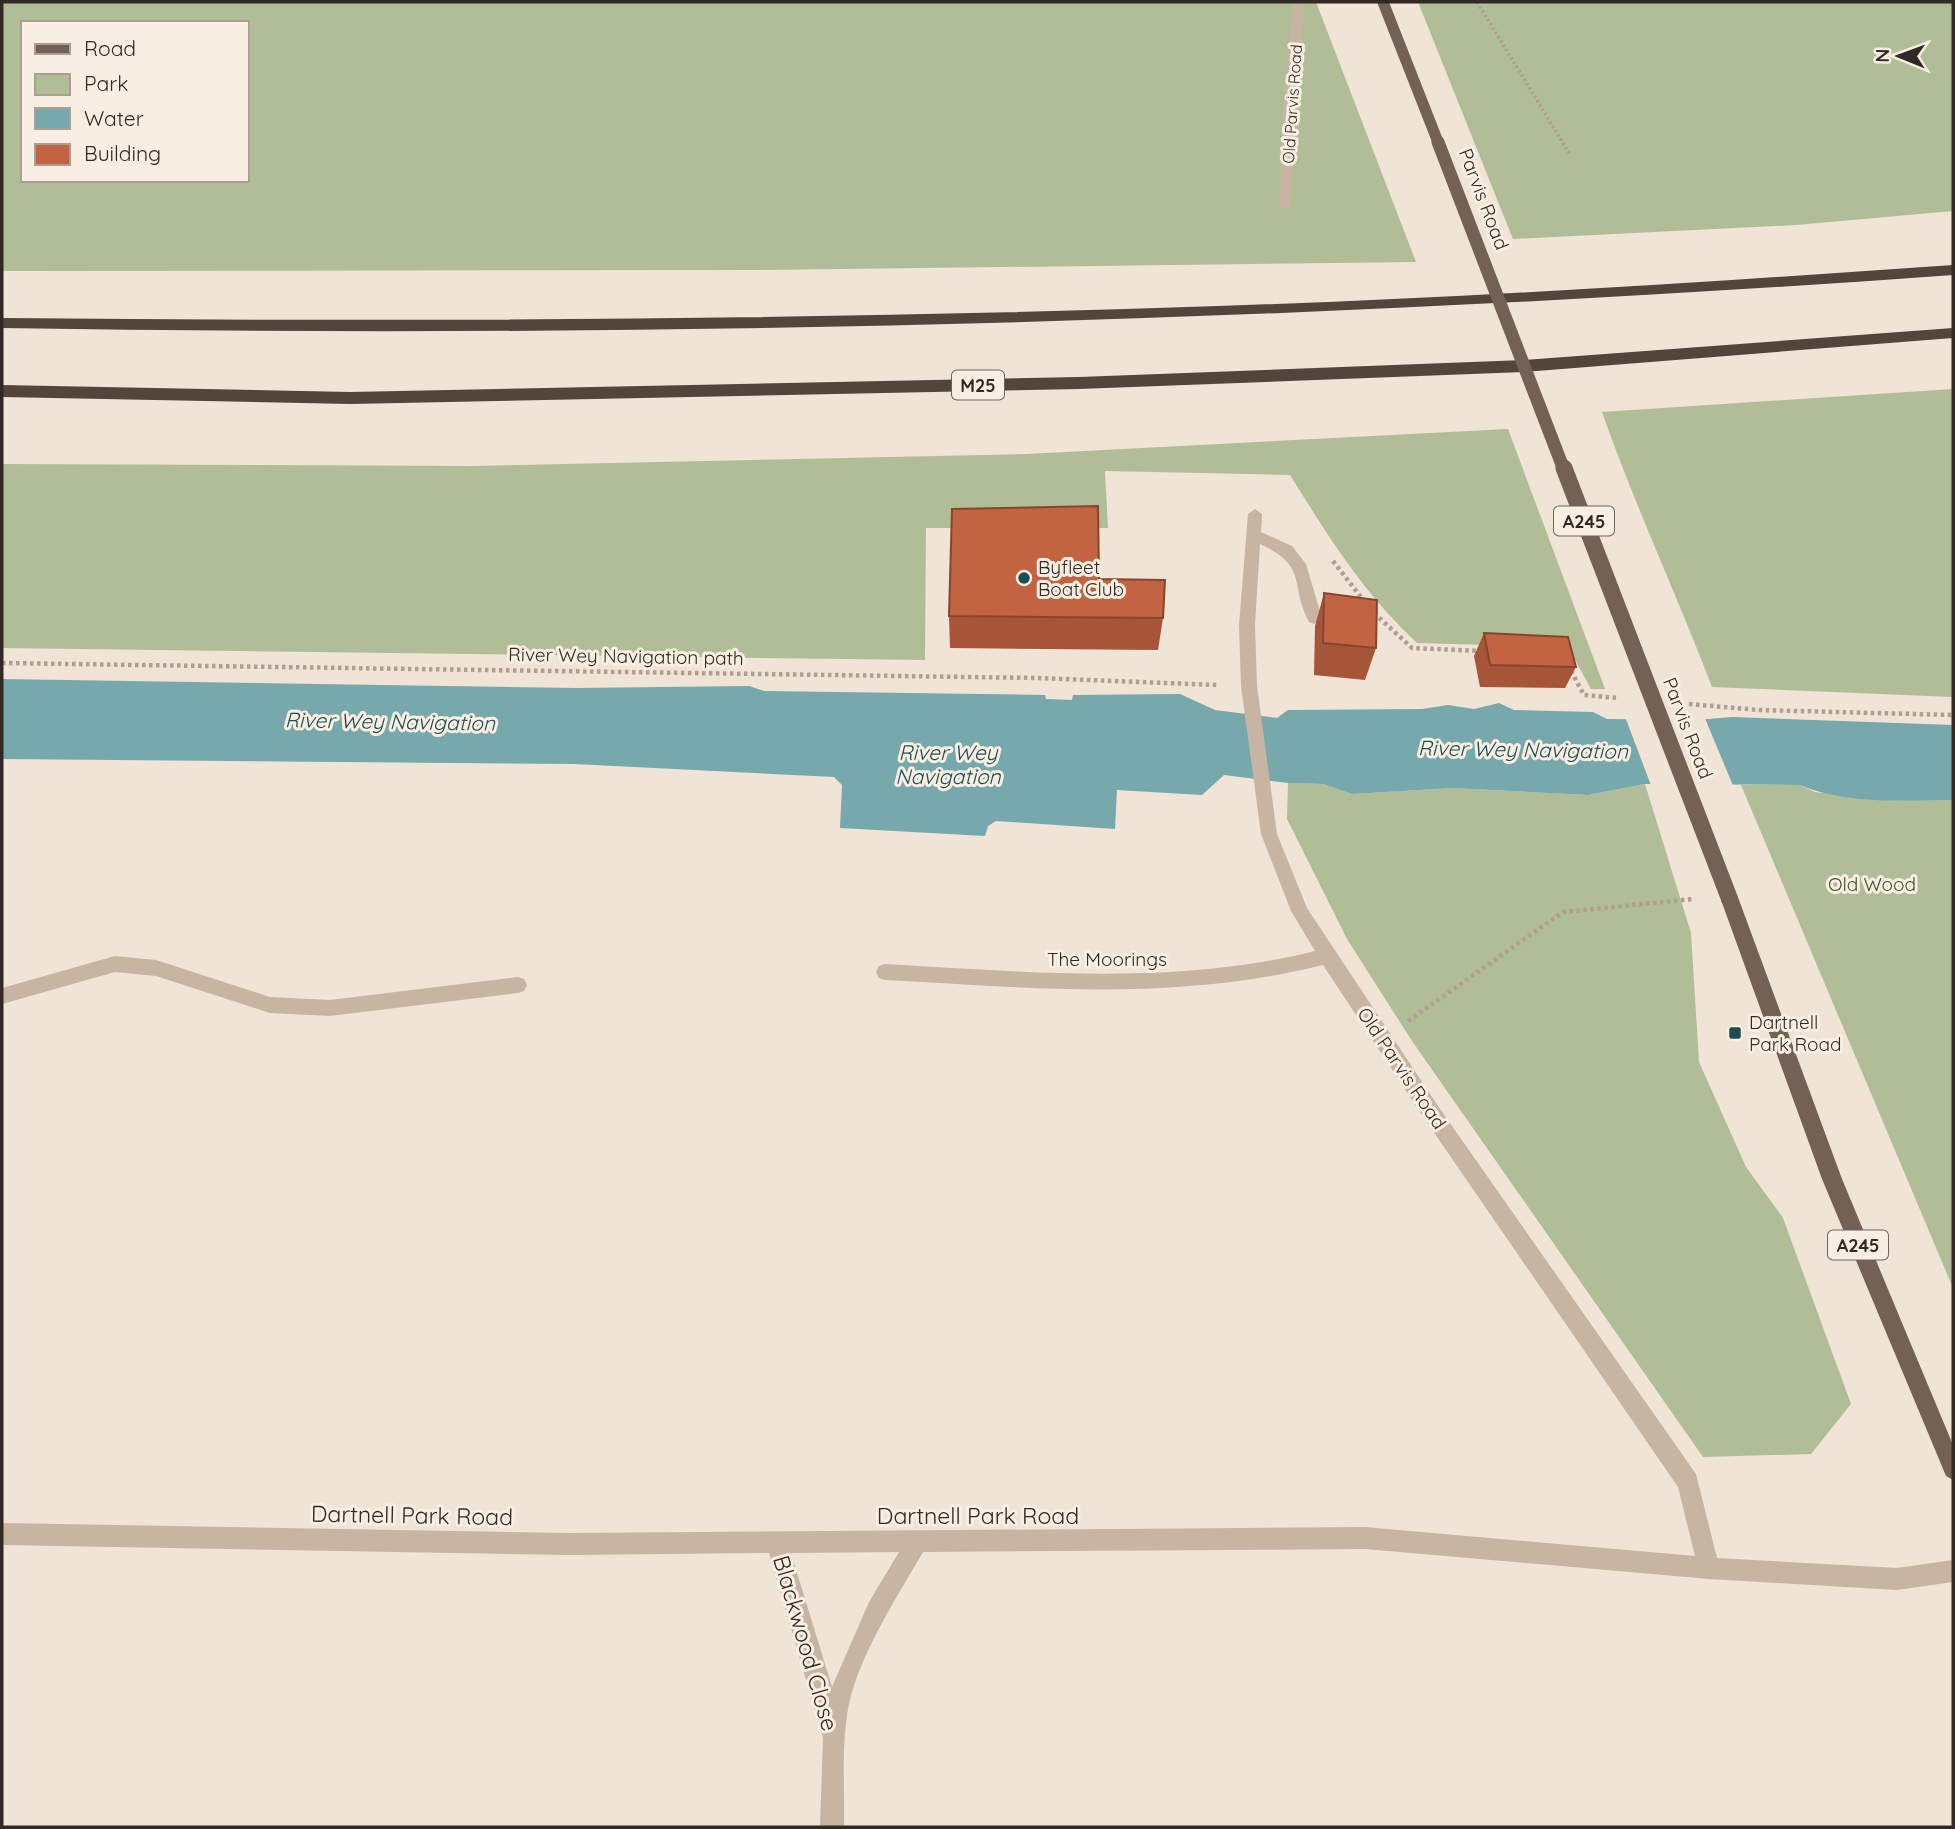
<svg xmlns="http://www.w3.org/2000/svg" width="1955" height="1829" font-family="Quicksand,sans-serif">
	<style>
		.green { fill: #b0bd97; fill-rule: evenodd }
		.water { fill: #77a8ab }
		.pier { fill: #efe4d6 }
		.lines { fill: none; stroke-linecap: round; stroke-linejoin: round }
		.path-far1 { stroke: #b29e8e; stroke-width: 3.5; stroke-dasharray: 2.5 2.5; stroke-linecap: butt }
		.path { stroke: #b29e8e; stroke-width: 4.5; stroke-dasharray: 3.5 3.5; stroke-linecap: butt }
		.minor { fill: #c7b4a3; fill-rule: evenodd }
		.major { fill: #746156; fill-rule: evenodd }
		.highway { fill: #53443c; fill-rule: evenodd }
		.major-bridge-far1 { stroke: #746156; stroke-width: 13 }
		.major-bridge { stroke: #746156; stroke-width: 17 }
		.wall { fill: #a75539 }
		.building { fill: #c26342; stroke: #88452e; stroke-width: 2 }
		.poi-dot { fill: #1c4d51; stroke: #f8eee2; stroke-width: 2.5 }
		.labels { text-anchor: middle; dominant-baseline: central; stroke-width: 6; stroke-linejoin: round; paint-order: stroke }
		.far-street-label { font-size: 16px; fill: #322925; stroke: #f8eee2 }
		.shield { fill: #f8eee2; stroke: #6d645e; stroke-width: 2 }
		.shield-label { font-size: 18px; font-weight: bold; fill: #322925 }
		.street-label { font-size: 19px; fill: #322925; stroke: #f8eee2 }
		.poi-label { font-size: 19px; fill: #322925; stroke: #f8eee2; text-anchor: start }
		.park-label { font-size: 19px; fill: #414f2a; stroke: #f8eee2 }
		.water-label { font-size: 21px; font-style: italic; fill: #1c4d51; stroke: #f8eee2 }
		.near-street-label { font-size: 23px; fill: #322925; stroke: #f8eee2 }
	</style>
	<rect width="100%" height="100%" fill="#efe4d6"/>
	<path class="green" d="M 2,2 L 1316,2 L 1416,262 L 762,270 L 2,271 ZM 23,23 L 247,23 L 247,180 L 23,180 Z
		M 1418,2 L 1953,2 L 1953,211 L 1796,225 L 1513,239 Z
		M 1953,389 L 1953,697 L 1712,687 C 1677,595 1635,506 1602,412 Z
		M 1508,429 L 1605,689 L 1591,689 L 1568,647 L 1417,643 C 1361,590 1330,539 1290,475 L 1105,471 L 1108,528 L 926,528 L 925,660 L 2,648 L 2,464 L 473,466 L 1027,454 Z
		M 1288,783 L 1323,784 L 1352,794 L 1453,788 L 1588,795 L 1645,784 L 1691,933 L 1699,1062 L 1746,1167 L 1783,1218 L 1851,1404 L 1811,1454 L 1703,1457 L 1412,1041 L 1347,939 L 1287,819 Z
		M 1741,785 L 1800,785 L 1815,792 L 1895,801 L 1953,800 L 1953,1288 Z"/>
	<path class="water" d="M 2,679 L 576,688 L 749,686 L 764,691 L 1045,695 L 1046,699 L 1072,700 L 1073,695 L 1180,694 L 1215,710 L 1277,718 L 1288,710 L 1422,709 L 1448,705 L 1474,709 L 1499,703 L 1514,710 L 1593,712 L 1607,719 L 1696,720 L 1732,717 L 1953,725 L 1953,800 C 1906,801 1843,804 1800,785 L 1645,784 L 1588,795 L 1453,788 L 1352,794 L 1323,784 L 1288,783 L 1224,775 L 1202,795 L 1117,790 L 1115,829 L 996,821 L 988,826 L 985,836 L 840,828 L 842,785 L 834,777 L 574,764 L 2,759 Z"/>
	<path class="pier" d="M 1624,714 L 1704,716 L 1734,788 L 1652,788 Z"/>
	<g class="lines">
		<path class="path-far1" d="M 1477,2 L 1571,156"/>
		<path class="path" d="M 1333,561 L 1364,601
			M 1374,613 L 1412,648 L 1482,651
			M 2,663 L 1037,678 L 1217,685
			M 1571,671 L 1584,695 L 1618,698
			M 1689,704 L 1759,710 L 1953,715
			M 1408,1021 L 1563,912 L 1693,899"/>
		<path class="minor" d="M 1293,2 L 1305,2 L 1295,115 L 1291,206 L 1285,210 L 1279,206 L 1283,115 Z
			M 1255,509 L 1262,514 L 1261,532 L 1292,546 L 1306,564 L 1322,618 L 1314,624 L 1309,622 C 1289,583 1309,567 1260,544 L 1255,625 L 1257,686 L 1277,834 L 1307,908 L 1438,1106 L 1696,1474 L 1717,1558 L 1897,1568 L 1953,1560 L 1953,1582 L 1897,1590 L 1709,1579 L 1365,1549 L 923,1552 C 898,1595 866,1645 852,1692 C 840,1734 845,1784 844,1827 L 820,1827 L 823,1738 L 769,1553 L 569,1555 L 2,1545 L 2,1523 L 569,1533 L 1365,1527 L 1695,1556 L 1678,1487 L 1424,1118 L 1323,965 C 1173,1002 1037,988 885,980 L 879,978 L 876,972 L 879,966 L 885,964 C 1029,972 1173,986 1315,951 L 1291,911 L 1261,834 L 1241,686 L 1239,625 L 1248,514 ZM 899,1552 L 869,1602 L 832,1687 L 791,1553 Z
			M 115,956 L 156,960 L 270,997 L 330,1000 L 518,977 L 524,979 L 527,985 L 524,991 L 518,993 L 330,1016 L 270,1013 L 156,976 L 115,972 L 2,1004 L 2,988 Z"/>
		<path class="major" d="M 1377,2 L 1389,2 L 1444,142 L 1442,145 L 1434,145 L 1432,142 Z
			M 1730,893 L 1736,895 L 1739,900 L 1842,1179 L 1953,1445 L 1953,1480 L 1946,1476 L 1822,1179 L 1721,900 L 1724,895 Z"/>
		<path class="highway" d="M 1953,265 L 1953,275 C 1303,322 653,339 2,328 L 2,318 C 408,322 813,320 1218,306 C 1464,298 1708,282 1953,265 Z
			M 1953,328 L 1953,338 L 1524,372 L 1079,389 L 350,404 L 2,397 L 2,385 L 350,392 L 1079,377 L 1524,360 Z"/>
		<path class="major-bridge-far1" d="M 1438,142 L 1564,470"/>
		<path class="major-bridge" d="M 1564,468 L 1730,900"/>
	</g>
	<path class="wall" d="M 1099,579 L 1163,618 L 1158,650 L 950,648 L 949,616 Z
		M 1324,593 L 1376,648 L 1365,680 L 1314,675 L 1315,626 Z
		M 1484,633 L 1576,667 L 1565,688 L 1480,687 L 1474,656 Z"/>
	<path class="building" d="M 1098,506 L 1099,579 L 1165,580 L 1163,618 L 949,616 L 952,509 Z
		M 1324,593 L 1377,600 L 1376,648 L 1323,643 Z
		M 1484,633 L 1568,637 L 1576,667 L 1490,665 Z"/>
	<g class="poi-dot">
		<circle cx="1024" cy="578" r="7"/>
		<rect x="1728" y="1026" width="14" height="14" rx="3.5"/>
	</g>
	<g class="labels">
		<g class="far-street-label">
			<text transform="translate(1292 104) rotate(-86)">Old Parvis Road</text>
		</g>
		<g class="shield">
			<rect x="952" y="370.5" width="52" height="29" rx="5"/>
			<rect x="1554" y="506.5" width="60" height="29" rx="5"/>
			<rect x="1828" y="1230.5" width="60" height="29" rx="5"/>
		</g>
		<g class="shield-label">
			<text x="978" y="385">M25</text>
			<text x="1584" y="521">A245</text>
			<text x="1858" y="1245">A245</text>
		</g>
		<g class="street-label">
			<text transform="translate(1484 199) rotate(69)">Parvis Road</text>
			<text transform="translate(626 656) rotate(1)">River Wey Navigation path</text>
			<text transform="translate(1688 728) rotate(69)">Parvis Road</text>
			<text x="1107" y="959">The Moorings</text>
			<text transform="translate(1402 1068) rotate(56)">Old Parvis Road</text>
		</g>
		<g class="poi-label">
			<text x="1038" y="567">Byfleet<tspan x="1038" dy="22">Boat Club</tspan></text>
			<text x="1749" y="1022">Dartnell<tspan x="1749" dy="22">Park Road</tspan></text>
		</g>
		<g class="park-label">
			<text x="1872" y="884">Old Wood</text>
		</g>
		<g class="water-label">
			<text transform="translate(390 721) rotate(1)">River Wey Navigation</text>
			<text transform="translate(1523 749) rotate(1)">River Wey Navigation</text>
			<text x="948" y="752">River Wey<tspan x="948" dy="24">Navigation</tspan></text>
		</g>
		<g class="near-street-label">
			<text transform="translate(412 1515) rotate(1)">Dartnell Park Road</text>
			<text x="978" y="1515">Dartnell Park Road</text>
			<text transform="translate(806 1643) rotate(74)">Blackwood Close</text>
		</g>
	</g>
	<rect width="1955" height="1829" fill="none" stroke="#322925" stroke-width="7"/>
	<rect x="21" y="21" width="228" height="161" fill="#f8eee2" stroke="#a99f96" stroke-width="2"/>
	<rect x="35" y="44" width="35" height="10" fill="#746156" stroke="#a99f96" stroke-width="2"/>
	<text x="84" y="56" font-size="21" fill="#322925">Road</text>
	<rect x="35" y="74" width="35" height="21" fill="#b0bd97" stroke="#a99f96" stroke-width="2"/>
	<text x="84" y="91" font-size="21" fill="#322925">Park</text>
	<rect x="35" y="108" width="35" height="21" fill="#77a8ab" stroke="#a99f96" stroke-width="2"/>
	<text x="84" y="126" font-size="21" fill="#322925">Water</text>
	<rect x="35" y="144" width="35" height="21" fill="#c26342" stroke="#a99f96" stroke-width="2"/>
	<text x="84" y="161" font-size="21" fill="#322925">Building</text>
	<g transform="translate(1899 56) rotate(271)" stroke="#f8eee2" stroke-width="5" paint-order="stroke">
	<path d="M0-5L12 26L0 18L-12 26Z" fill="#322925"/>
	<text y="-10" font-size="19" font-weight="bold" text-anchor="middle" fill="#322925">N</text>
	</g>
</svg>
